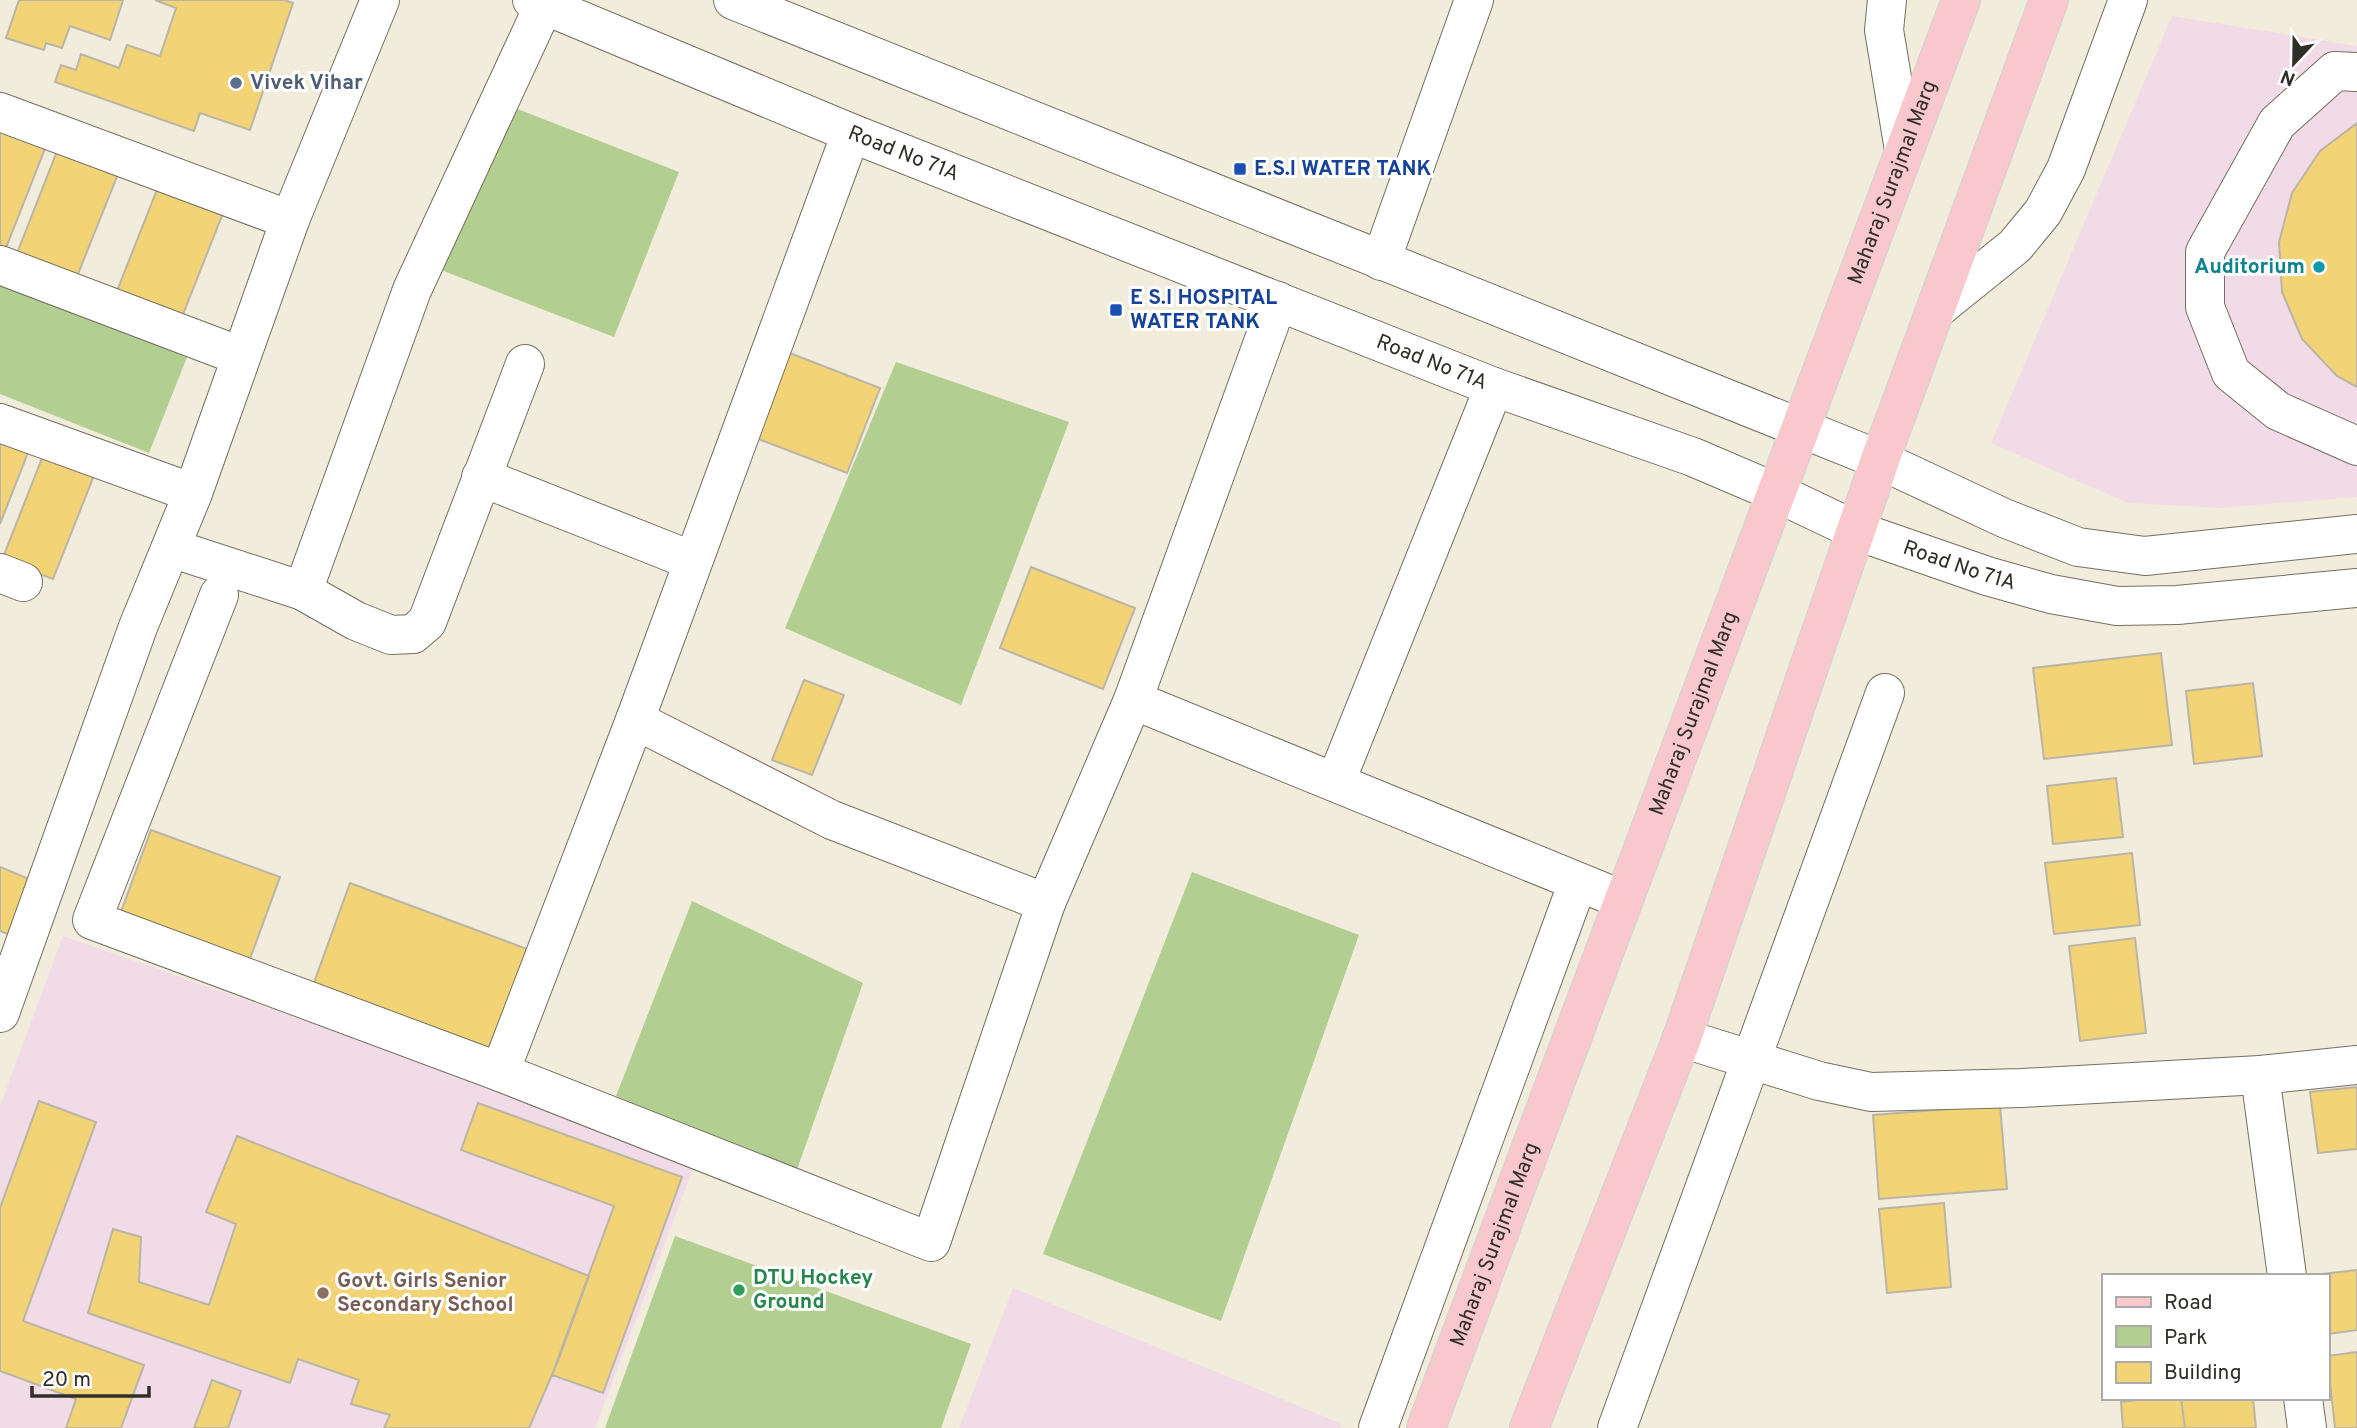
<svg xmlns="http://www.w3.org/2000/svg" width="2357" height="1428" font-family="Overpass,sans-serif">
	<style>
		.education { fill: #f1dbe7 }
		.green { fill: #b2ce91 }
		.building { fill: #f2d477; stroke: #bab5a6; stroke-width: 2 }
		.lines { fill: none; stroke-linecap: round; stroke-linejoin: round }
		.minor-casing { stroke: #736f61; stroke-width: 40 }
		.major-casing { stroke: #d1d1d0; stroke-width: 40 }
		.minor { stroke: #fff; stroke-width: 38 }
		.major { stroke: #f8c8cc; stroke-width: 38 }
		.service-dot { fill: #5c6f8a; stroke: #fff; stroke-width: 2.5 }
		.transit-dot { fill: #1a4fb4; stroke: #fff; stroke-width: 2.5 }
		.culture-dot { fill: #0f9aa8; stroke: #fff; stroke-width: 2.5 }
		.leisure-dot { fill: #2e9e5b; stroke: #fff; stroke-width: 2.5 }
		.education-dot { fill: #8d6e63; stroke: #fff; stroke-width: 2.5 }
		.labels { text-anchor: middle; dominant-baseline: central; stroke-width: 6; stroke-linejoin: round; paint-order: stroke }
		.service-label { font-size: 21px; font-weight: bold; fill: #4e5e75; stroke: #fff; text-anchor: start }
		.street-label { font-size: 21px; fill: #302e28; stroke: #fff }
		.transit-label { font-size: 21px; font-weight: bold; fill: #164399; stroke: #fff; text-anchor: start }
		.culture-label { font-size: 21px; font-weight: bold; fill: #0d838f; stroke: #fff; text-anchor: end }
		.leisure-label { font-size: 21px; font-weight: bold; fill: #27864d; stroke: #fff; text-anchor: start }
		.education-label { font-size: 21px; font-weight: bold; fill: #785e54; stroke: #fff; text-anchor: start }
	</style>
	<rect width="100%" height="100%" fill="#f1ecdc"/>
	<path class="education" d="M 2172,16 L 2357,46 L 2357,497 L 2221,508 L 2128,503 L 1991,443 Z
		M 63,936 L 697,1158 L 595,1428 L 0,1428 L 0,1106 Z
		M 1013,1288 L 1342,1424 L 1340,1428 L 959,1428 Z"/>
	<path class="green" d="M 505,104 L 679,172 L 614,337 L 441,270 Z
		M 0,253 L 197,332 L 149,453 L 0,394 Z
		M 896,362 L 1069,422 L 961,705 L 785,628 Z
		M 1192,872 L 1359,935 L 1221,1321 L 1043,1254 Z
		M 692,901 L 863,983 L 794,1178 L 616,1096 Z
		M 675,1236 L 971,1344 L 941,1428 L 605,1428 Z"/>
	<path class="building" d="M 19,0 L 123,0 L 110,40 L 70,26 L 62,48 L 46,43 L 44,50 L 6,38 Z
		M 155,0 L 284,0 L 293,3 L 250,130 L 200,113 L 194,131 L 55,82 L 61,65 L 76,70 L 81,54 L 119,68 L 127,45 L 160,56 L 176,8 Z
		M 0,121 L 48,141 L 2,258 L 0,257 Z
		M 2357,123 L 2357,387 L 2337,376 L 2302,339 L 2282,292 L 2279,242 L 2292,193 L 2320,151 Z
		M 61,141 L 122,164 L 74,284 L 14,261 Z
		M 162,177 L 227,203 L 178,327 L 113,301 Z
		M 782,350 L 880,388 L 847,473 L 748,435 Z
		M 0,433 L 31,445 L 0,524 Z
		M 46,448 L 97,468 L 53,579 L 2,560 Z
		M 1031,567 L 1135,608 L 1103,689 L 1000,648 Z
		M 2161,653 L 2172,745 L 2044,759 L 2033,668 Z
		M 804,680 L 844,695 L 812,775 L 772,760 Z
		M 2253,683 L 2262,756 L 2194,764 L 2186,691 Z
		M 2116,778 L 2123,837 L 2053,844 L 2047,786 Z
		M 151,830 L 280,877 L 247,967 L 118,920 Z
		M 2132,853 L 2140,925 L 2054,934 L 2045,863 Z
		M 0,867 L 34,881 L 13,936 L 0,931 Z
		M 350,883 L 527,949 L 489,1055 L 311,991 Z
		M 2135,938 L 2146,1033 L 2080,1041 L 2069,946 Z
		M 2357,1087 L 2357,1149 L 2318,1153 L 2310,1092 Z
		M 39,1101 L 96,1122 L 23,1321 L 144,1365 L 121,1428 L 66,1428 L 76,1399 L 0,1371 L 0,1208 Z
		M 478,1103 L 682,1177 L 603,1393 L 552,1375 L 614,1206 L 461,1150 Z
		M 2000,1105 L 2007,1189 L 1879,1199 L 1873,1115 Z
		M 237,1136 L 589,1276 L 558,1361 L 529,1428 L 384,1428 L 390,1415 L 351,1404 L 359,1380 L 298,1359 L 290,1383 L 88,1313 L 113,1229 L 141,1237 L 139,1282 L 209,1305 L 236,1224 L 206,1212 Z
		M 1944,1203 L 1951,1287 L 1887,1293 L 1879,1209 Z
		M 2357,1270 L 2357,1330 L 2328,1334 L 2327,1276 L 2322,1274 Z
		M 2357,1352 L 2357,1428 L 2335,1428 L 2327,1356 Z
		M 212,1380 L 241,1391 L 228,1428 L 194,1428 Z
		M 2156,1398 L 2181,1398 L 2185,1428 L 2123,1428 L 2121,1402 Z
		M 2181,1398 L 2253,1398 L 2256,1428 L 2185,1428 Z"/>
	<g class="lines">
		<g class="minor-casing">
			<g id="minor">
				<path id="s1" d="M 532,0 L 851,133 L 1494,387 L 1693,457 L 1775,492 L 1857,531 L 1987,576 L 2051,594 L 2117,606 L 2177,605 L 2357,588"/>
				<path d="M 733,0 L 1880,460 L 2004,518 L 2078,547 L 2145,556 L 2357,534"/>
				<path d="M 1887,0 L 1884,30 L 1904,150"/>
				<path d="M 2357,72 L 2335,71 L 2277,123 L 2205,252 L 2205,307 L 2231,373 L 2278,411 L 2357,446"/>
				<path d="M 0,112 L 290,220"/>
				<path d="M 1381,261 L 1474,0"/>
				<path d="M 0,265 L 240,356"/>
				<path d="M 1938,308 L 2015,246 L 2043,212 L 2066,169 L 2128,0"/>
				<path d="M 0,423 L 193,493"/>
				<path d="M 481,477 L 693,561"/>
				<path d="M 171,548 L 303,591 L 356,621 L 391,635 L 413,634 L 427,622 L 525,364"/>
				<path d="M 0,573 L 23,582"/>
				<path d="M 303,591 L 412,290 L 544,5"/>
				<path d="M 219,595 L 92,920 L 500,1072 L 931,1242 L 1046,903 L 1133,700 L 1278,301"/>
				<path d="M 1133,700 L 1623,900"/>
				<path d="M 635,720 L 832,820 L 1046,903"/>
				<path d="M 1336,781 L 1494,387"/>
				<path d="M 0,1013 L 138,627 L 193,493 L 290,220 L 380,0"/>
				<path d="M 1682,1038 L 1819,1081 L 1871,1092 L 2022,1088 L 2260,1075 L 2357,1065"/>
				<path d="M 500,1072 L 635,720 L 851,133"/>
				<path d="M 2260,1075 L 2287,1276"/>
				<path d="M 2303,1398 L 2307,1428"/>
				<path d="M 1378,1428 L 1578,882"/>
				<path d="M 1617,1428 L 1885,693"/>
			</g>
		</g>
		<g class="major-casing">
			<g id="major">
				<path id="s2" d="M 1426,1428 L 1961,0"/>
				<path d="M 1529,1428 L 1682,1038 L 1880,460 L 2049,0"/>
			</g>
		</g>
		<use href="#minor" class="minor"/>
		<use href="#major" class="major"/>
	</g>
	<circle class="service-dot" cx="236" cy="83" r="7"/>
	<g class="transit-dot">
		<rect x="1233" y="162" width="14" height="14" rx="3.5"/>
		<rect x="1109" y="303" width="14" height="14" rx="3.5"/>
	</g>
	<circle class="culture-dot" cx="2319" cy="267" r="7"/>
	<circle class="leisure-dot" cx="739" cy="1290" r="7"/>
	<circle class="education-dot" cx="323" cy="1293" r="7"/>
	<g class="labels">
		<g class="service-label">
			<text x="250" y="83">Vivek Vihar</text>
		</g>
		<g class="street-label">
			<text stroke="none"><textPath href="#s1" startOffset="402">Road No 71A</textPath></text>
			<text stroke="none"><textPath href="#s2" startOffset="1330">Maharaj Surajmal Marg</textPath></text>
			<text stroke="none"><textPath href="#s1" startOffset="970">Road No 71A</textPath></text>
			<text stroke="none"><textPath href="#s1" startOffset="1536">Road No 71A</textPath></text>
			<text stroke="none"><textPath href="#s2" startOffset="763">Maharaj Surajmal Marg</textPath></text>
			<text stroke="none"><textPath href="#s2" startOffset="196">Maharaj Surajmal Marg</textPath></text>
		</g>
		<g class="transit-label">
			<text x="1254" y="169">E.S.I WATER TANK</text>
			<text x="1130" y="298">E S.I HOSPITAL<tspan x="1130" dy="24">WATER TANK</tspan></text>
		</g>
		<g class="culture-label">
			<text x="2305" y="267">Auditorium</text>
		</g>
		<g class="leisure-label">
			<text x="753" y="1278">DTU Hockey<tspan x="753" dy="24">Ground</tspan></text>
		</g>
		<g class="education-label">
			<text x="337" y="1281">Govt. Girls Senior<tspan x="337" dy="24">Secondary School</tspan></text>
		</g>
	</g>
	<rect x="2102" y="1274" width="228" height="126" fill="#ffffff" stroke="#acaba9" stroke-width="2"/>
	<rect x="2116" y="1297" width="35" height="10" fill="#f8c8cc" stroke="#acaba9" stroke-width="2"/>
	<text x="2164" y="1309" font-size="21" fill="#302e28">Road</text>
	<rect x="2116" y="1326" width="35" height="21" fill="#b2ce91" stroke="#acaba9" stroke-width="2"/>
	<text x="2164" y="1344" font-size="21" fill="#302e28">Park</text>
	<rect x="2116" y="1362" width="35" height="21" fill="#f2d477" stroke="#acaba9" stroke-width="2"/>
	<text x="2164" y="1379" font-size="21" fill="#302e28">Building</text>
	<g transform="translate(2294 63) rotate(202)" stroke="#ffffff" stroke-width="5" paint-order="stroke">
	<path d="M0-5L12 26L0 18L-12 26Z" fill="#302e28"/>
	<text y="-10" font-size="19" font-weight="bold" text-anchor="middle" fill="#302e28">N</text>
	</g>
	<path d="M32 1386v10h117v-10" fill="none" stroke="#302e28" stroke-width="3.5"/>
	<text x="42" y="1386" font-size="21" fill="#302e28" stroke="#ffffff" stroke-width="5" paint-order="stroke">20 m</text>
</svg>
